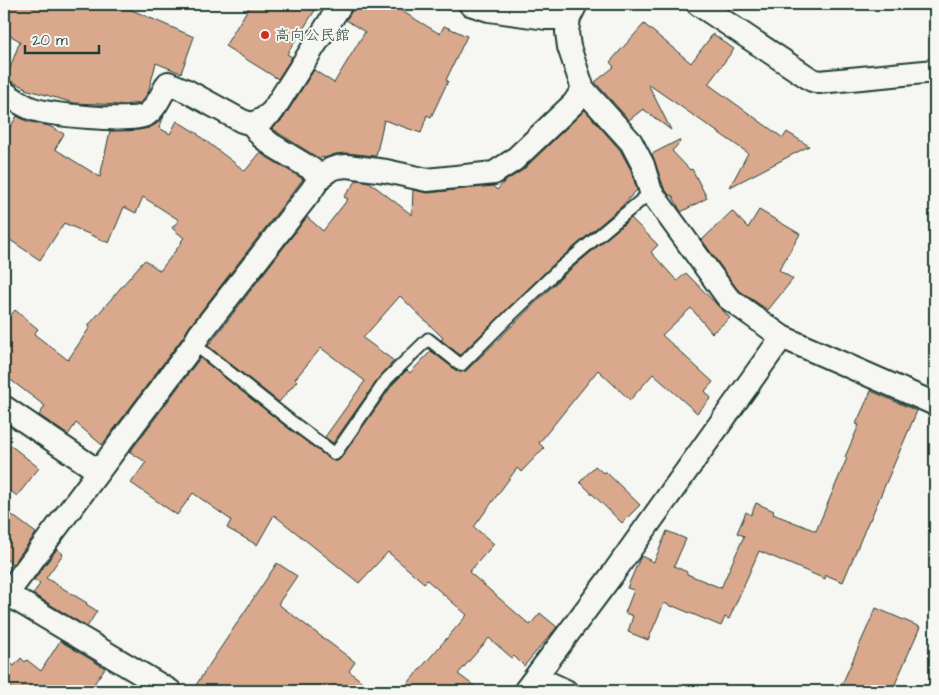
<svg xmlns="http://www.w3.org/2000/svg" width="939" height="695" font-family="'Architects Daughter','Klee One',sans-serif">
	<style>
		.building { fill: #daa98d; stroke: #1f3d34 }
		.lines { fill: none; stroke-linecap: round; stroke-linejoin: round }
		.lane-casing { stroke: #1f3d34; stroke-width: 15 }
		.street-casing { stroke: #1f3d34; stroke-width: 26 }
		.lane { stroke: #f6f6f2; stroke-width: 11 }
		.street { stroke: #f6f6f2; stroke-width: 22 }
		.poi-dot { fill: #c8321e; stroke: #f6f6f2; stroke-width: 2 }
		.labels { text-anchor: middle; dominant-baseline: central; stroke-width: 4; stroke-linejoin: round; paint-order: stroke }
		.poi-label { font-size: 15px; fill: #1f3d34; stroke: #f6f6f2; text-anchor: start }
	</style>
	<rect width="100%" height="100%" fill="#f6f6f2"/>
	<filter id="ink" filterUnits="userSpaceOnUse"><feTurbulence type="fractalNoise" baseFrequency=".02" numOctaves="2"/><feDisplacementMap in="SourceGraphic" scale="10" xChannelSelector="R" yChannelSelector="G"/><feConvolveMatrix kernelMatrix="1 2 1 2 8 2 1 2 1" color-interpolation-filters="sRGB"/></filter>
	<g filter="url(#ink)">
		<path class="building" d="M 4,4 L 118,4 L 194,37 L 181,73 L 156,63 L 148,93 L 140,103 L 123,105 L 74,103 L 25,89 L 26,88 L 6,79 L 20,41 L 4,32 Z
			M 251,4 L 319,4 L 287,54 L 292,57 L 278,79 L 225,46 Z
			M 354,4 L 390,4 L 440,34 L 444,26 L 467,36 L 446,80 L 448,81 L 431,117 L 427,115 L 421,133 L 384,120 L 376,156 L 346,153 L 335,154 L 325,158 L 322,157 L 320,159 L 280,134 L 272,128 L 283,119 L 314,70 L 334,83 L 365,32 L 346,20 L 352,11 Z
			M 644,24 L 691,63 L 713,34 L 734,49 L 708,84 L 783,138 L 787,132 L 809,146 L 730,187 L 748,153 L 648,84 L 671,130 L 643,109 L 629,120 L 595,82 L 614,67 L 610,62 Z
			M 585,110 L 620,150 L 631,170 L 637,190 L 621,207 L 554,264 L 460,355 L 441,340 L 443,338 L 400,296 L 363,338 L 394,361 L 381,375 L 333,443 L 325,437 L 365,381 L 321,348 L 295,379 L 297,381 L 279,402 L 208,346 L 307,217 L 323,231 L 348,199 L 344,197 L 357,180 L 369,182 L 412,215 L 413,190 L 428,193 L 493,186 L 497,190 L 504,182 L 523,170 Z
			M 17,116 L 26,121 L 49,126 L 64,134 L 55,149 L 100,177 L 110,131 L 138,130 L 149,128 L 158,123 L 164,116 L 159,128 L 170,134 L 177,121 L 198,134 L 198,135 L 245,171 L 260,153 L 303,179 L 189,327 L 183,337 L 102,445 L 76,423 L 68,435 L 39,415 L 45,406 L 4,375 L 4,324 L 15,310 L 38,329 L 34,334 L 68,360 L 90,327 L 88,326 L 141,264 L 145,260 L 160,271 L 182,242 L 181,241 L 184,238 L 172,228 L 179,220 L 143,197 L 136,213 L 124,207 L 109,243 L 64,223 L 40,260 L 4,236 L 4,137 Z
			M 679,140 L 680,142 L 672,151 L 690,170 L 692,169 L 707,198 L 681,212 L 672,195 L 670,196 L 664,188 L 652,154 Z
			M 759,210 L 800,234 L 779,270 L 793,279 L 768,310 L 737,289 L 702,240 L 732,211 L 748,228 Z
			M 631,218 L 658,245 L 651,252 L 677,281 L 686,273 L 730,318 L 712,333 L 691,308 L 662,335 L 713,382 L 705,391 L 711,398 L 697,413 L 653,374 L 630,400 L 598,370 L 539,443 L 544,448 L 521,472 L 517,468 L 474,527 L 494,544 L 469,572 L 530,625 L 540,613 L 557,627 L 524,666 L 514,656 L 512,658 L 489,638 L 458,674 L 481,691 L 401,691 L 467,615 L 427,580 L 424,583 L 388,552 L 359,583 L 274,515 L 257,545 L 227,528 L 231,520 L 193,493 L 177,515 L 131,483 L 146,462 L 130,452 L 200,358 L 288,428 L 331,460 L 334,461 L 338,461 L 341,458 L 393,384 L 407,370 L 410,373 L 431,351 L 457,371 L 460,372 L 466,371 L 564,275 Z
			M 871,391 L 917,411 L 870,520 L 869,520 L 843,582 L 826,575 L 825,579 L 759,551 L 729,619 L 725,617 L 721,626 L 673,606 L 673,607 L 664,603 L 648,640 L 628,632 L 633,616 L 625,613 L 634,590 L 627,588 L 641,556 L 654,562 L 667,531 L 686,539 L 674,566 L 687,572 L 687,574 L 721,588 L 744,536 L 737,533 L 746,512 L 751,515 L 756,503 L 774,511 L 773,514 L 816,531 L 847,458 L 845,457 L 859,425 L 856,424 Z
			M 4,440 L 39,468 L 17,496 L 4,486 Z
			M 595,466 L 603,473 L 605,471 L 640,505 L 622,523 L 580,482 Z
			M 4,509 L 36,533 L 13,564 L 4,558 Z
			M 57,549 L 63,554 L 46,578 L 87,603 L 86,604 L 97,611 L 87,627 L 33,594 L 40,584 L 34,580 Z
			M 277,563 L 297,576 L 278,604 L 355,662 L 349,671 L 373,691 L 192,691 Z
			M 876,608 L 920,627 L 892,691 L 839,691 Z
			M 60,641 L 105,668 L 89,691 L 15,691 L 4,683 L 4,657 L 14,666 L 21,658 L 25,662 L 27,660 L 41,671 Z"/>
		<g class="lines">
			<g class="lane-casing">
				<path id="lane" d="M 194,344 L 292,422 L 335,454 L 387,379 L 428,339 L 461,365 L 512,314 L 559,269 L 651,192"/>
			</g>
			<g class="street-casing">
				<path id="street" d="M 470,4 L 489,10 L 546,18 L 569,18
					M 576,4 L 569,18 L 567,32 L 569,47 L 583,89 L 631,142 L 643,165 L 651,192 L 728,298 L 782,337 L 935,404
					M 698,4 L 812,80 L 819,82 L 935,71
					M 4,92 C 12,98 21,104 30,108 C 48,115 130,123 146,115 C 156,109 162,93 168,83 L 187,91 L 242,121 L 252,124 L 262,137 L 272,145 L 310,168 L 321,176
					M 252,124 L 263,119 L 272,112 L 341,4
					M 4,407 L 98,471
					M 7,594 L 170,691
					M 4,598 L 194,344 L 199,335 L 311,191 L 321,176 L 331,169 L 338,167 L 347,166 L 386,171 L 427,180 L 494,173 L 514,160 L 574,103 L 583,89
					M 536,677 L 566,691
					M 525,691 L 612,575 L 782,337"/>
			</g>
			<use href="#lane" class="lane"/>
			<use href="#street" class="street"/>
		</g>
	</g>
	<circle class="poi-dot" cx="265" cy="35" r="5"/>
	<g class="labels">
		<g class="poi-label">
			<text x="275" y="35">高向公民館</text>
		</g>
	</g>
	<rect width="939" height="695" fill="none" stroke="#f6f6f2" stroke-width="20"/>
	<rect x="10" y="10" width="919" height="675" fill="none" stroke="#1f3d34" stroke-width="2" filter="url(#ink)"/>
	<path d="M25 45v8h74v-8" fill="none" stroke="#1f3d34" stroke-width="2.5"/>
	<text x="32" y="45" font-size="15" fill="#1f3d34" stroke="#f6f6f2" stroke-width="4" paint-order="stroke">20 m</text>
</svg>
